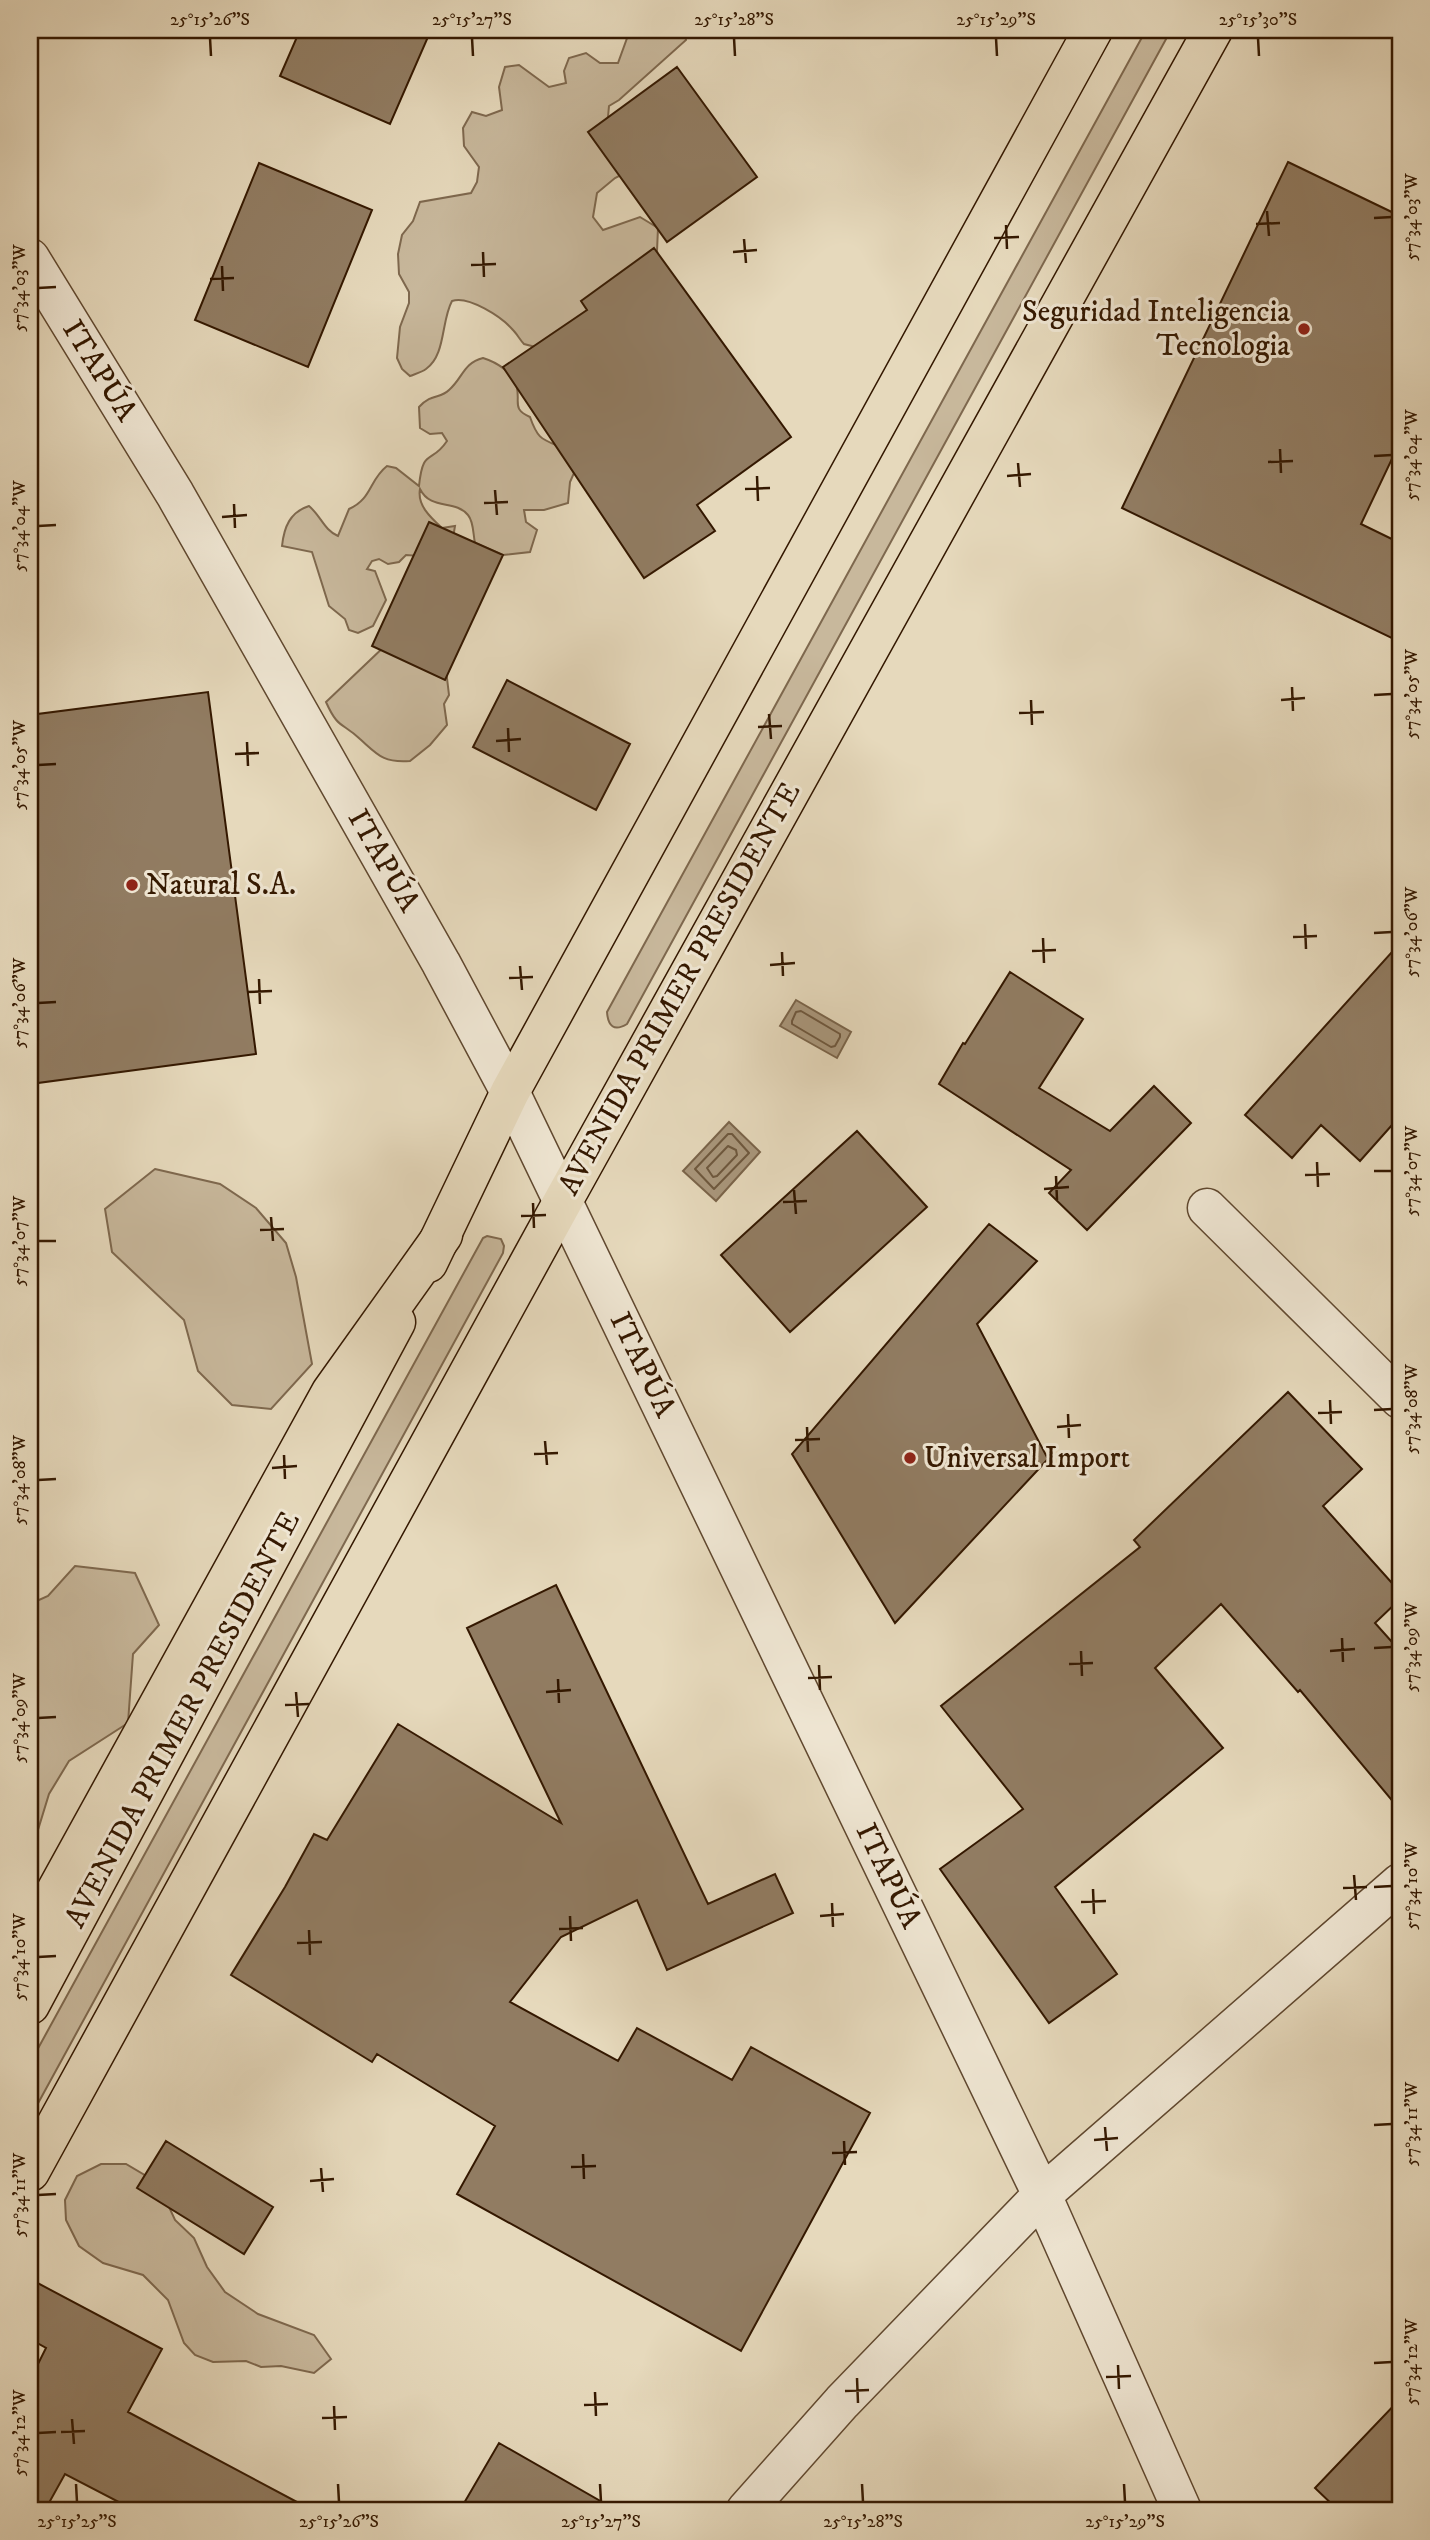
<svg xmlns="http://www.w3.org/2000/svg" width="1430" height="2540" font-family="'IM FELL DW Pica',serif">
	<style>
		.green { fill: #c8b89c; stroke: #7e684e; stroke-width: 2 }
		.water { fill: #a9977c; stroke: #7a644a; stroke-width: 2 }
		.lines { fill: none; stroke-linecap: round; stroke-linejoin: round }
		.shore { stroke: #6e583e; stroke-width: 2 }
		.building { fill: #917c62; stroke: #341800; stroke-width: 2 }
		.minor-casing { stroke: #60482f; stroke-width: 41 }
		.major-casing { stroke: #341800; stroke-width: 41 }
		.highway-casing { stroke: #341800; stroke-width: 41 }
		.minor { stroke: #efe6d3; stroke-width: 38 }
		.major { stroke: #e6d9bc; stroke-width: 38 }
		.highway { stroke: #e6d9bc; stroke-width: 38 }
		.ticks { fill: none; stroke: #341800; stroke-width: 2.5 }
		.poi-dot { fill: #8f2418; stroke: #efe6d3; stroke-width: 2.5 }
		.labels { text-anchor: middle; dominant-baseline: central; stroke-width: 6; stroke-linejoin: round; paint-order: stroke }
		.poi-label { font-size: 30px; fill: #341800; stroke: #efe6d3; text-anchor: start }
		.street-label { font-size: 30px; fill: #341800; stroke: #efe6d3 }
		.neatline { fill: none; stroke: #341800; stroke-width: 2.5 }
		.ticks-label { font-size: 18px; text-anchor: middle; fill: #341800 }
	</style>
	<rect width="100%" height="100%" fill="#e6d9bc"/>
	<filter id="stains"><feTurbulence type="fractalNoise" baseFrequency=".00286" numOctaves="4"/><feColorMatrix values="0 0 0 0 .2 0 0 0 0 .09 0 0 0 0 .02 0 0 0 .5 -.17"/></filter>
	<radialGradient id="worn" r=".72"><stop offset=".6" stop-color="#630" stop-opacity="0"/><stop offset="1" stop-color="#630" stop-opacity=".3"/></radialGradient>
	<path class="green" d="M 630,30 L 683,30 L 686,40 L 619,100 L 609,106 L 607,128 L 625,173 L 615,178 L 597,193 L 593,217 L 603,230 L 640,217 L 658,228 L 657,251 L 660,264 L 547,350 L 524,344 C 520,340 517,334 513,330 C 502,317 468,295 452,301 C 441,321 446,355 426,369 C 422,372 415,374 410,376 L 402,369 L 397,358 L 400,327 L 409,303 L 409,292 L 399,274 L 398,254 L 402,235 L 413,221 L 420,202 L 471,193 L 477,182 L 479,167 L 464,146 L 463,128 L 472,112 L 486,116 L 502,110 L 499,87 L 505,67 L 519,65 L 549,87 L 566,83 L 564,71 L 569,58 L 586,53 L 600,63 L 618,63 Z
		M 1146,30 L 1171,30 L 627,1024 C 614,1032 608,1026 607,1012 Z
		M 483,358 C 496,362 515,373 517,388 C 520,403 512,409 530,417 C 538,440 542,439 563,448 L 574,473 L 570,482 L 568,503 L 544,510 L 524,510 L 526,522 L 537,530 L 530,552 L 503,555 L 475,543 C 473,535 474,522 468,515 C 455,499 431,511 420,489 C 417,505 430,517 442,528 L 455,526 L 453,538 L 420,556 L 406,555 L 399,562 L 388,564 L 379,559 L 372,561 L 367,569 L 375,571 L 386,600 L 373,626 L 358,633 L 349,630 L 345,619 L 329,606 L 312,552 L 282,546 C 284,527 290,512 309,506 C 321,516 324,530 338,536 L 349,509 C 372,499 369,480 387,466 L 396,468 L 419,486 C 423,447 431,465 447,441 L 442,433 L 430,434 L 420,428 L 419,407 C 432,393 440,399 449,390 C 463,378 463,363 483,358 Z
		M 388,643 L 446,670 L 449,695 L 444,704 L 447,725 L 430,745 L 410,761 C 383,763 378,755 360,739 C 342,722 338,729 326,702 Z
		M 155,1169 L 220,1184 L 256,1208 L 286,1243 L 296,1277 L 312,1364 L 271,1409 L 232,1405 L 198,1371 L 184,1320 L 112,1252 L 105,1209 Z
		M 487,1236 L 501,1239 L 504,1246 L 503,1253 L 30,2118 L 30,2063 L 483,1238 Z
		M 75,1566 L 135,1573 L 159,1625 L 133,1654 L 128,1723 L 69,1761 L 49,1794 L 30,1856 L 30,1604 L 48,1596 Z
		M 101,2164 L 126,2164 L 158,2183 L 175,2220 L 194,2238 L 207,2267 L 225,2292 L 258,2314 L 314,2335 L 331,2359 L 314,2373 L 281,2366 L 261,2367 L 246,2361 L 213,2362 L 195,2355 L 184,2343 L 168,2300 L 143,2275 L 103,2263 L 79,2246 L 66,2220 L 65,2200 L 77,2176 Z"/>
	<path class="water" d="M 796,1000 L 851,1032 L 837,1058 L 780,1026 Z
		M 729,1122 L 760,1152 L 716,1201 L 683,1171 Z"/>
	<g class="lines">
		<path class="shore" d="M 801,1011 L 840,1034 L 840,1037 L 835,1046 L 831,1047 L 792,1024 L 792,1021 L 796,1012 Z
			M 728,1134 L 732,1134 L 749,1153 L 714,1189 L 695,1169 Z
			M 728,1146 L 736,1150 L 737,1155 L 717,1176 L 713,1177 L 707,1168 Z"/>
	</g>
	<path class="building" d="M 300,30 L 431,30 L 390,124 L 280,76 Z
		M 677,67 L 757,177 L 667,242 L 588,132 Z
		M 1288,162 L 1400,216 L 1400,442 L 1361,524 L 1400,543 L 1400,642 L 1122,508 Z
		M 259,163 L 372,210 L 308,367 L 195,320 Z
		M 654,248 L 791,437 L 697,505 L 715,531 L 644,578 L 503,367 L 587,310 L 581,301 Z
		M 429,522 L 503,555 L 445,680 L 372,646 Z
		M 507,680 L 630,744 L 596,810 L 473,747 Z
		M 208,692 L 256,1054 L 30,1084 L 30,715 Z
		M 1400,943 L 1400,1116 L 1360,1161 L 1321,1125 L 1292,1158 L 1245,1115 Z
		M 1010,972 L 1083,1019 L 1039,1088 L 1110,1131 L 1154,1086 L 1191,1123 L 1087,1230 L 1049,1193 L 1071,1170 L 939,1084 L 963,1043 L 965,1044 Z
		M 857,1131 L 927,1207 L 790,1332 L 721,1255 Z
		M 989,1224 L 1037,1261 L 977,1324 L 1048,1459 L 895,1623 L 792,1454 Z
		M 1288,1392 L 1362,1469 L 1323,1506 L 1400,1592 L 1400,1599 L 1375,1623 L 1400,1651 L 1400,1810 L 1300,1690 L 1298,1692 L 1221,1604 L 1155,1668 L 1223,1748 L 1055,1887 L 1117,1974 L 1049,2023 L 940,1869 L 1023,1809 L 941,1706 L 1140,1547 L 1134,1540 Z
		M 556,1585 L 708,1904 L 775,1874 L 793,1913 L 667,1970 L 637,1900 L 561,1937 L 510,2002 L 618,2061 L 637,2028 L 732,2080 L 751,2047 L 870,2113 L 741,2351 L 457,2194 L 495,2126 L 377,2054 L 372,2062 L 231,1975 L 285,1887 L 314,1834 L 327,1840 L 398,1724 L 561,1823 L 467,1628 Z
		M 166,2141 L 273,2207 L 244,2254 L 137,2188 Z
		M 30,2279 L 162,2349 L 128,2412 L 312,2510 L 134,2510 L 65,2474 L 45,2510 L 30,2510 L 30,2380 L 46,2348 L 30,2339 Z
		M 1400,2399 L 1400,2510 L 1338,2510 L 1315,2488 Z
		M 499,2443 L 616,2510 L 460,2510 Z"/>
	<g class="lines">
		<g class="minor-casing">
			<path id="minor" d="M 30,258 L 175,494 L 441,963 L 510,1092 L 1042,2195 L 1182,2510
				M 1207,1208 L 1400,1399
				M 746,2510 L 842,2402 L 1042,2195 L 1400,1883"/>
		</g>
		<g class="major-casing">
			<path id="major" d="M 428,1263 L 510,1092 L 1093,30
				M 30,2005 L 396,1322
				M 30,2172 L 563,1201 L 1213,30"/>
		</g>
		<g class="highway-casing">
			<path id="highway" d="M 30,1938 L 331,1392 L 443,1235"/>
		</g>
		<use href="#minor" class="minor"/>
		<use href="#major" class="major"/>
		<use href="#highway" class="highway"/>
	</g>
	<path class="ticks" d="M 210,38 L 211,56M 472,38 L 473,56M 734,38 L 735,56M 996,38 L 997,56M 1258,38 L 1259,56M 1267,211 L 1269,236M 1374,218 L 1392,217M 1256,224 L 1280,223M 1006,225 L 1007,249M 994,238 L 1019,237M 744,239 L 746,263M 483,252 L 484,277M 733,252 L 757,250M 471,265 L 496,264M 222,266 L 223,291M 210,279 L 234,278M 38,288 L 56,287M 1280,449 L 1281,473M 1374,456 L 1392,455M 1268,462 L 1293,461M 1018,463 L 1020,487M 757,476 L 758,501M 1007,476 L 1031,474M 745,489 L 770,488M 495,490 L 497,515M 484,503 L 508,502M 234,504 L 235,528M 222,517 L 247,515M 38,526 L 56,525M 1292,687 L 1293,711M 1374,695 L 1392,694M 1031,700 L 1032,725M 1281,700 L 1305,698M 1019,713 L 1044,712M 769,714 L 771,739M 758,727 L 782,726M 508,728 L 509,752M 496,741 L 521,739M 247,742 L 248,766M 235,754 L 259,753M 38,765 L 56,764M 1305,924 L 1306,949M 1374,933 L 1392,932M 1293,937 L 1317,936M 1043,938 L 1044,963M 1032,951 L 1056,950M 782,952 L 783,976M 770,965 L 795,963M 520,966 L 522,990M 509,978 L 533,977M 259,979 L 260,1004M 247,992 L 272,991M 38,1003 L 56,1002M 1317,1162 L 1318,1187M 1374,1171 L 1392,1171M 1305,1175 L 1330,1174M 1056,1176 L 1057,1200M 1044,1189 L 1069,1187M 794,1190 L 796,1214M 783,1202 L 807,1201M 533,1203 L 534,1228M 521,1216 L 546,1215M 271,1217 L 273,1241M 260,1230 L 284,1229M 38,1241 L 56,1241M 1330,1400 L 1331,1424M 1374,1410 L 1392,1409M 1318,1413 L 1342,1412M 1068,1414 L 1069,1438M 807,1427 L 808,1452M 1057,1427 L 1081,1425M 795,1440 L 820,1439M 545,1441 L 547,1465M 534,1454 L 558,1453M 284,1455 L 285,1479M 272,1468 L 297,1466M 38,1480 L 56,1479M 1342,1638 L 1343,1662M 1374,1648 L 1392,1647M 1081,1651 L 1082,1676M 1330,1651 L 1355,1649M 1069,1664 L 1093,1663M 819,1665 L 820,1690M 808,1678 L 832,1677M 558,1679 L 559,1703M 296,1692 L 298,1717M 546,1692 L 571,1690M 285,1705 L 309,1704M 38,1718 L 56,1717M 1354,1875 L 1356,1900M 1374,1887 L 1392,1886M 1343,1888 L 1367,1887M 1093,1889 L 1094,1914M 1081,1902 L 1106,1901M 832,1903 L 833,1927M 570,1916 L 571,1941M 820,1916 L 844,1914M 559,1929 L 583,1928M 309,1930 L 310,1955M 297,1943 L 322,1942M 38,1957 L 56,1956M 1374,2125 L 1392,2124M 1105,2127 L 1107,2151M 1094,2140 L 1118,2138M 844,2141 L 845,2165M 832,2153 L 857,2152M 583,2154 L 584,2179M 571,2167 L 596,2166M 321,2168 L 323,2192M 310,2181 L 334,2179M 38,2195 L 56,2194M 1374,2363 L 1392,2362M 1118,2365 L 1119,2389M 1106,2377 L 1131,2376M 857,2378 L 858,2403M 845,2391 L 869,2390M 595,2392 L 596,2416M 584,2405 L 608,2404M 334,2406 L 335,2430M 322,2418 L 347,2417M 72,2419 L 74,2444M 61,2432 L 85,2431M 38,2433 L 56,2432M 76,2484 L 77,2502M 338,2484 L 339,2502M 600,2484 L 601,2502M 862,2484 L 863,2502M 1124,2484 L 1125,2502"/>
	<g class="poi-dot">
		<circle cx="1304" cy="329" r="7"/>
		<circle cx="132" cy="885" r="7"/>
		<circle cx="910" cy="1458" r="7"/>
	</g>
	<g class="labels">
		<g class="poi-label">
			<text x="1290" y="312" text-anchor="end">Seguridad Inteligencia<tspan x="1290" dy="34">Tecnologia</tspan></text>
			<text x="146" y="885">Natural S.A.</text>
			<text x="924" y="1458">Universal Import</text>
		</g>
		<g class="street-label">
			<text transform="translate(99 371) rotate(58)">ITAPÚA</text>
			<text transform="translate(383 861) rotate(60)">ITAPÚA</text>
			<text transform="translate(680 989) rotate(-61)">AVENIDA PRIMER PRESIDENTE</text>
			<text transform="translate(642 1365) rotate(64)">ITAPÚA</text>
			<text transform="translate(183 1720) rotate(-62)">AVENIDA PRIMER PRESIDENTE</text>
			<text transform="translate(888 1876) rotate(64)">ITAPÚA</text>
		</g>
	</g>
	<rect width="1430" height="2540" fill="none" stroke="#e6d9bc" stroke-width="77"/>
	<rect x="38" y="38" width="1354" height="2464" class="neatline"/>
	<g class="ticks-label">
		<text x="210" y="25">25°15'26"S</text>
		<text x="472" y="25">25°15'27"S</text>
		<text x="734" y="25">25°15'28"S</text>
		<text x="996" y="25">25°15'29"S</text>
		<text x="1258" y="25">25°15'30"S</text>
		<text transform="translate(1411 217) rotate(-90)" y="6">57°34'03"W</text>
		<text transform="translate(19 288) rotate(-90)" y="6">57°34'03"W</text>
		<text transform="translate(1411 455) rotate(-90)" y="6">57°34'04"W</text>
		<text transform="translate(19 526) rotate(-90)" y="6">57°34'04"W</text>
		<text transform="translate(1411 694) rotate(-90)" y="6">57°34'05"W</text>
		<text transform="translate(19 765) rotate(-90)" y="6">57°34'05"W</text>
		<text transform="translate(1411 932) rotate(-90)" y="6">57°34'06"W</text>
		<text transform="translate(19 1003) rotate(-90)" y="6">57°34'06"W</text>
		<text transform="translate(1411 1171) rotate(-90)" y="6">57°34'07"W</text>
		<text transform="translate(19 1241) rotate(-90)" y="6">57°34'07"W</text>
		<text transform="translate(1411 1409) rotate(-90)" y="6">57°34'08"W</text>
		<text transform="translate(19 1480) rotate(-90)" y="6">57°34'08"W</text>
		<text transform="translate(1411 1647) rotate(-90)" y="6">57°34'09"W</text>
		<text transform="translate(19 1718) rotate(-90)" y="6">57°34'09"W</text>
		<text transform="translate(1411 1886) rotate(-90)" y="6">57°34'10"W</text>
		<text transform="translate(19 1957) rotate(-90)" y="6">57°34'10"W</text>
		<text transform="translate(1411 2124) rotate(-90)" y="6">57°34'11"W</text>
		<text transform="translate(19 2195) rotate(-90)" y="6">57°34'11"W</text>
		<text transform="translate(1411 2362) rotate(-90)" y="6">57°34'12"W</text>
		<text transform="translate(19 2433) rotate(-90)" y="6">57°34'12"W</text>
		<text x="77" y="2527">25°15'25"S</text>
		<text x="339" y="2527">25°15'26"S</text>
		<text x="601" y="2527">25°15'27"S</text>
		<text x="863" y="2527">25°15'28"S</text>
		<text x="1125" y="2527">25°15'29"S</text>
	</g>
	<rect width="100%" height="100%" filter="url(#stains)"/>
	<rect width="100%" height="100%" fill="url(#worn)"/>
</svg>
